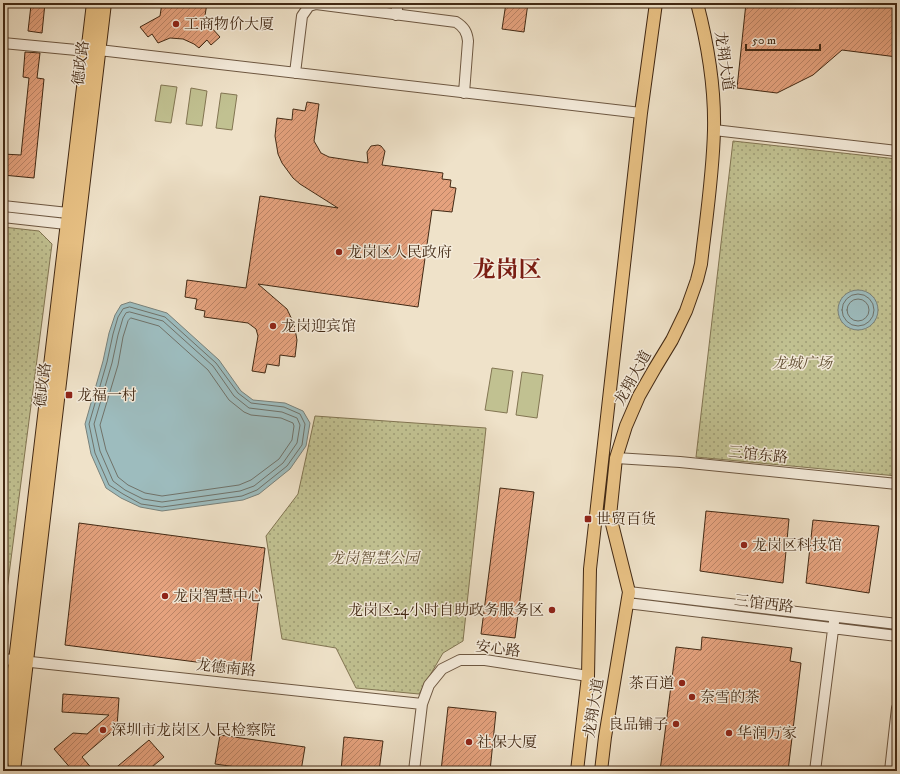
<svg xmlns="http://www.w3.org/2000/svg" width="900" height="774" font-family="'IM FELL DW Pica','Noto Serif SC',serif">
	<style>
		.park { fill: url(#park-dots); stroke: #827552 }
		.pitch { fill: #c1c191; stroke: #827552 }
		.water { fill: #9dbcbe; stroke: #79817a }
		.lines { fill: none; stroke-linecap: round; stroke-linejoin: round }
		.shore { stroke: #707269; stroke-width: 1 }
		.building { fill: url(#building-hatch); stroke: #422914 }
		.minor-casing { stroke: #6d5741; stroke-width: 12 }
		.major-casing { stroke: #422914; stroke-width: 14 }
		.minor { stroke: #f5ecdc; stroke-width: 10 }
		.major { stroke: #e8c184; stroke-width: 12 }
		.poi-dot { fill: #8f2418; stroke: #f5ecdc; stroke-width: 1.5 }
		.labels { text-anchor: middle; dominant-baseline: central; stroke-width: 3; stroke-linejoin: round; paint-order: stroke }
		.poi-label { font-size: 15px; fill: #422914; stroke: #f5ecdc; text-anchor: start }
		.street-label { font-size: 15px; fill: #422914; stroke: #f5ecdc }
		.park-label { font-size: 15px; font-style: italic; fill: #624f33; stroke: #f5ecdc }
		.town-label { font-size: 23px; font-weight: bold; fill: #7a1f14; stroke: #f5ecdc }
	</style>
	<defs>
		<pattern id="park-dots" width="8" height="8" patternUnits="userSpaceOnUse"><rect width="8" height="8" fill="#c1c191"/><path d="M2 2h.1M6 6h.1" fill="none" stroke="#9e9d75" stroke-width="1.8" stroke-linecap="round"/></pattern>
		<pattern id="building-hatch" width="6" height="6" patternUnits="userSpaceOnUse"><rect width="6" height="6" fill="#e5a27e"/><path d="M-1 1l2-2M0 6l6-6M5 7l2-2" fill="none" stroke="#bb8466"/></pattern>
	</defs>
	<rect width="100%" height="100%" fill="#efe2c9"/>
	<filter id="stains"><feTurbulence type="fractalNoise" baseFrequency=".005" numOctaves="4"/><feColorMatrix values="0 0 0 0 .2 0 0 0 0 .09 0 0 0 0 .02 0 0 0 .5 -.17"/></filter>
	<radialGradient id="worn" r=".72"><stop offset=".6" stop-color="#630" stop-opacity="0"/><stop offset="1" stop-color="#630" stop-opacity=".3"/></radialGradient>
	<path class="park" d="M 733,141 L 897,159 L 897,476 L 696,457 Z
		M 3,227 L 39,231 L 52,244 L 4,613 L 3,614 Z
		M 315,416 L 486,428 L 463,641 L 443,653 L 419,694 L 356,688 L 336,648 L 282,639 L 266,536 L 298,494 Z"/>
	<path class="pitch" d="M 161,85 L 177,87 L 171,123 L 155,121 Z
		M 191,88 L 207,91 L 202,126 L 186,124 Z
		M 221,93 L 237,95 L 232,130 L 216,128 Z
		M 492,368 L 513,371 L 507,413 L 485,410 Z
		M 522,372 L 543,375 L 537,418 L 516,415 Z"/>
	<path class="water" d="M838 310a20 20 0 1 1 40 0a20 20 0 1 1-40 0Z
		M 130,302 L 167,313 L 219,360 L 241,391 L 253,400 L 285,403 L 303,411 L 310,423 L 306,446 L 290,469 L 259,494 L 243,500 L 162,511 L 140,507 L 121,498 L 106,488 L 91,454 L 85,424 L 103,361 L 109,333 L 115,315 L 121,305 Z"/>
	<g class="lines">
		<path class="shore" d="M842 310a16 16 0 1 1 32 0a16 16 0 1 1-32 0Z
			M847 310a11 11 0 1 1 22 0a11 11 0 1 1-22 0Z
			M 130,307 L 165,317 L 216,363 L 238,393 L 251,403 L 284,407 L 300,414 L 305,424 L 302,445 L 287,466 L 257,490 L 242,496 L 162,507 L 141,504 L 123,494 L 109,485 L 95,453 L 89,424 L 107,362 L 113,334 L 118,317 L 123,309 Z
			M 130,312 L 163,321 L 213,366 L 234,396 L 249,408 L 282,412 L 297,418 L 300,425 L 297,443 L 283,463 L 254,486 L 240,491 L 162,502 L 143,499 L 125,490 L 113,481 L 100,451 L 94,424 L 112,363 L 118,335 L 123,318 L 126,313 Z
			M 131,318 L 159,326 L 208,370 L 229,400 L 244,412 L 251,415 L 281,418 L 293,423 L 294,426 L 292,440 L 279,459 L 251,480 L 239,485 L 162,496 L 145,493 L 128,485 L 118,477 L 106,450 L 100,425 L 118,365 L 123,337 L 128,321 Z"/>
	</g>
	<path class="building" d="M 38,3 L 45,3 L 42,33 L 28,31 L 31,5 L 37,6 Z
		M 162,3 L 207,3 L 204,22 L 210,26 L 220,37 L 211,45 L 207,40 L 199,48 L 194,44 L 183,39 L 170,38 L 158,43 L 152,34 L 148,37 L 140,27 L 160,16 Z
		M 506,3 L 528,3 L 524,32 L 502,29 Z
		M 746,3 L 897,3 L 897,57 L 842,50 L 813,75 L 777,93 L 737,88 Z
		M 25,52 L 40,53 L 37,78 L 44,79 L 34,178 L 3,175 L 3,154 L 21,155 L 29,78 L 23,77 Z
		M 307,102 L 319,104 L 314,141 L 321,153 L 329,157 L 368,163 L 367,152 L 371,146 L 378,145 L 381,146 L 385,151 L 382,165 L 443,173 L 442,179 L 451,180 L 450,187 L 456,188 L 452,212 L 432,210 L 418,307 L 258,284 L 287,309 L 294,324 L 297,340 L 295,357 L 280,355 L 279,366 L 267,364 L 265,373 L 252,371 L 258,336 L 256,329 L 248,323 L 204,317 L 205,311 L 195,309 L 197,299 L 185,297 L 187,280 L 246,288 L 260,196 L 338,208 L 300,184 L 293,178 L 282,163 L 278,154 L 275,136 L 277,118 L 292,120 L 293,109 L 305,111 Z
		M 500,488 L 534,492 L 515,638 L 481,634 Z
		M 706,511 L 789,519 L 783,583 L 700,571 Z
		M 813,520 L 879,526 L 869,593 L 806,583 Z
		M 79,523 L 265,548 L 250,669 L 65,645 Z
		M 702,637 L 792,648 L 790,661 L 801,663 L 788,771 L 660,771 L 676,647 L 701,650 Z
		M 63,694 L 119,698 L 117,727 L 82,757 L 94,771 L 73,771 L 54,749 L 73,733 L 87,734 L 109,715 L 62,712 Z
		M 448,707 L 496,712 L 490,771 L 441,771 Z
		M 220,735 L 305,747 L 301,771 L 265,771 L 215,764 Z
		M 344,737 L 383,741 L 379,771 L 341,771 Z
		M 149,740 L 164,757 L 147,771 L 112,771 Z"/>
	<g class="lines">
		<g class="minor-casing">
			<path id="minor" d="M 396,15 L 398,3
				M 3,43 L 87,51 L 99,50 L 641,113
				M 295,73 L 302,16 L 309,6 L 316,4 L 456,22 C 464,27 467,32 468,41 L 464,93
				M 714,130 L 897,151
				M 3,206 L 68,213 L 74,217
				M 3,217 L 66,224 L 74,222
				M 616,458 L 680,462 L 897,484
				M 629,592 L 897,624
				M 627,603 L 897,636
				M 3,659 L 422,704
				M 414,771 L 422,704 L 429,685 L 442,669 L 460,660 L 485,660 L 588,676
				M 815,771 L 834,622
				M 890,771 L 897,708"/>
		</g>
		<g class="major-casing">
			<path id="major" d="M 3,762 L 93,3
				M 14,771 L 105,3
				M 577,771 L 588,676 L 590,569 L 641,113 L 656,3
				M 601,771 L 605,737 L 629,592 L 610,516 L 616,458 L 626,426 L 639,396 L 655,368 L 672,340 L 686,311 L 697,280 L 701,264 C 706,220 713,175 714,130 C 715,87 708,45 697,3"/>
		</g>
		<use href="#minor" class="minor"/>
		<use href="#major" class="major"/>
	</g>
	<g class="poi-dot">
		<circle cx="176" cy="24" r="4"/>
		<circle cx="339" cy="252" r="4"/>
		<circle cx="273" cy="326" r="4"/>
		<rect x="65" y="391" width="8" height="8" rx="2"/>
		<rect x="584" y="515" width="8" height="8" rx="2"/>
		<circle cx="744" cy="545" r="4"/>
		<circle cx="165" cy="596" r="4"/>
		<circle cx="552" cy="610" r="4"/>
		<circle cx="682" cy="683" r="4"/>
		<circle cx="692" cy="697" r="4"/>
		<circle cx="676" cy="724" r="4"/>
		<circle cx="103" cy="730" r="4"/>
		<circle cx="729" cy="733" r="4"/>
		<circle cx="469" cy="742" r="4"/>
	</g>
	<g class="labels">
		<g class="poi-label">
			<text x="184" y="24">工商物价大厦</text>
			<text x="347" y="252">龙岗区人民政府</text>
			<text x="281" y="326">龙岗迎宾馆</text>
			<text x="77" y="395">龙福一村</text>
			<text x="596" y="519">世贸百货</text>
			<text x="752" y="545">龙岗区科技馆</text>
			<text x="173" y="596">龙岗智慧中心</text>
			<text x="544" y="610" text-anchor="end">龙岗区24小时自助政务服务区</text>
			<text x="674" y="683" text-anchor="end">茶百道</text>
			<text x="700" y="697">奈雪的茶</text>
			<text x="668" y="724" text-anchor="end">良品铺子</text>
			<text x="111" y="730">深圳市龙岗区人民检察院</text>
			<text x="737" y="733">华润万家</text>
			<text x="477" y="742">社保大厦</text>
		</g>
		<g class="street-label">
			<text transform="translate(724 61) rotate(82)">龙翔大道</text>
			<text transform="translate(81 63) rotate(-83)">德政路</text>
			<text transform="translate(633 378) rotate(-61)">龙翔大道</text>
			<text transform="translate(43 385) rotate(-83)">德政路</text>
			<text transform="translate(758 455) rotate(6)">三馆东路</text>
			<text transform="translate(764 604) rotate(7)">三馆西路</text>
			<text transform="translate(498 649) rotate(7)">安心路</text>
			<text transform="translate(226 668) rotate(6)">龙德南路</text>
			<text transform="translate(594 708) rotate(-81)">龙翔大道</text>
		</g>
		<g class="park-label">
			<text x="802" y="363">龙城广场</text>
			<text x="374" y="558">龙岗智慧公园</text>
		</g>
		<g class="town-label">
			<text x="507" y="270">龙岗区</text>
		</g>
	</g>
	<rect width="900" height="774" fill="none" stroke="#efe2c9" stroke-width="16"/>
	<rect x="4" y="4" width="892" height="766" fill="none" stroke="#422914" stroke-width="2"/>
	<rect x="8" y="8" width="884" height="758" fill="none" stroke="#422914"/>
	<path d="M746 44v6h74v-6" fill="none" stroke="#422914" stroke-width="2"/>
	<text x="752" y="44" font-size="12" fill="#422914" stroke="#f5ecdc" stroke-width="3" paint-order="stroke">50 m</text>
	<rect width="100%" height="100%" filter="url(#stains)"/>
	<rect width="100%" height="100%" fill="url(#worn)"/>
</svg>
